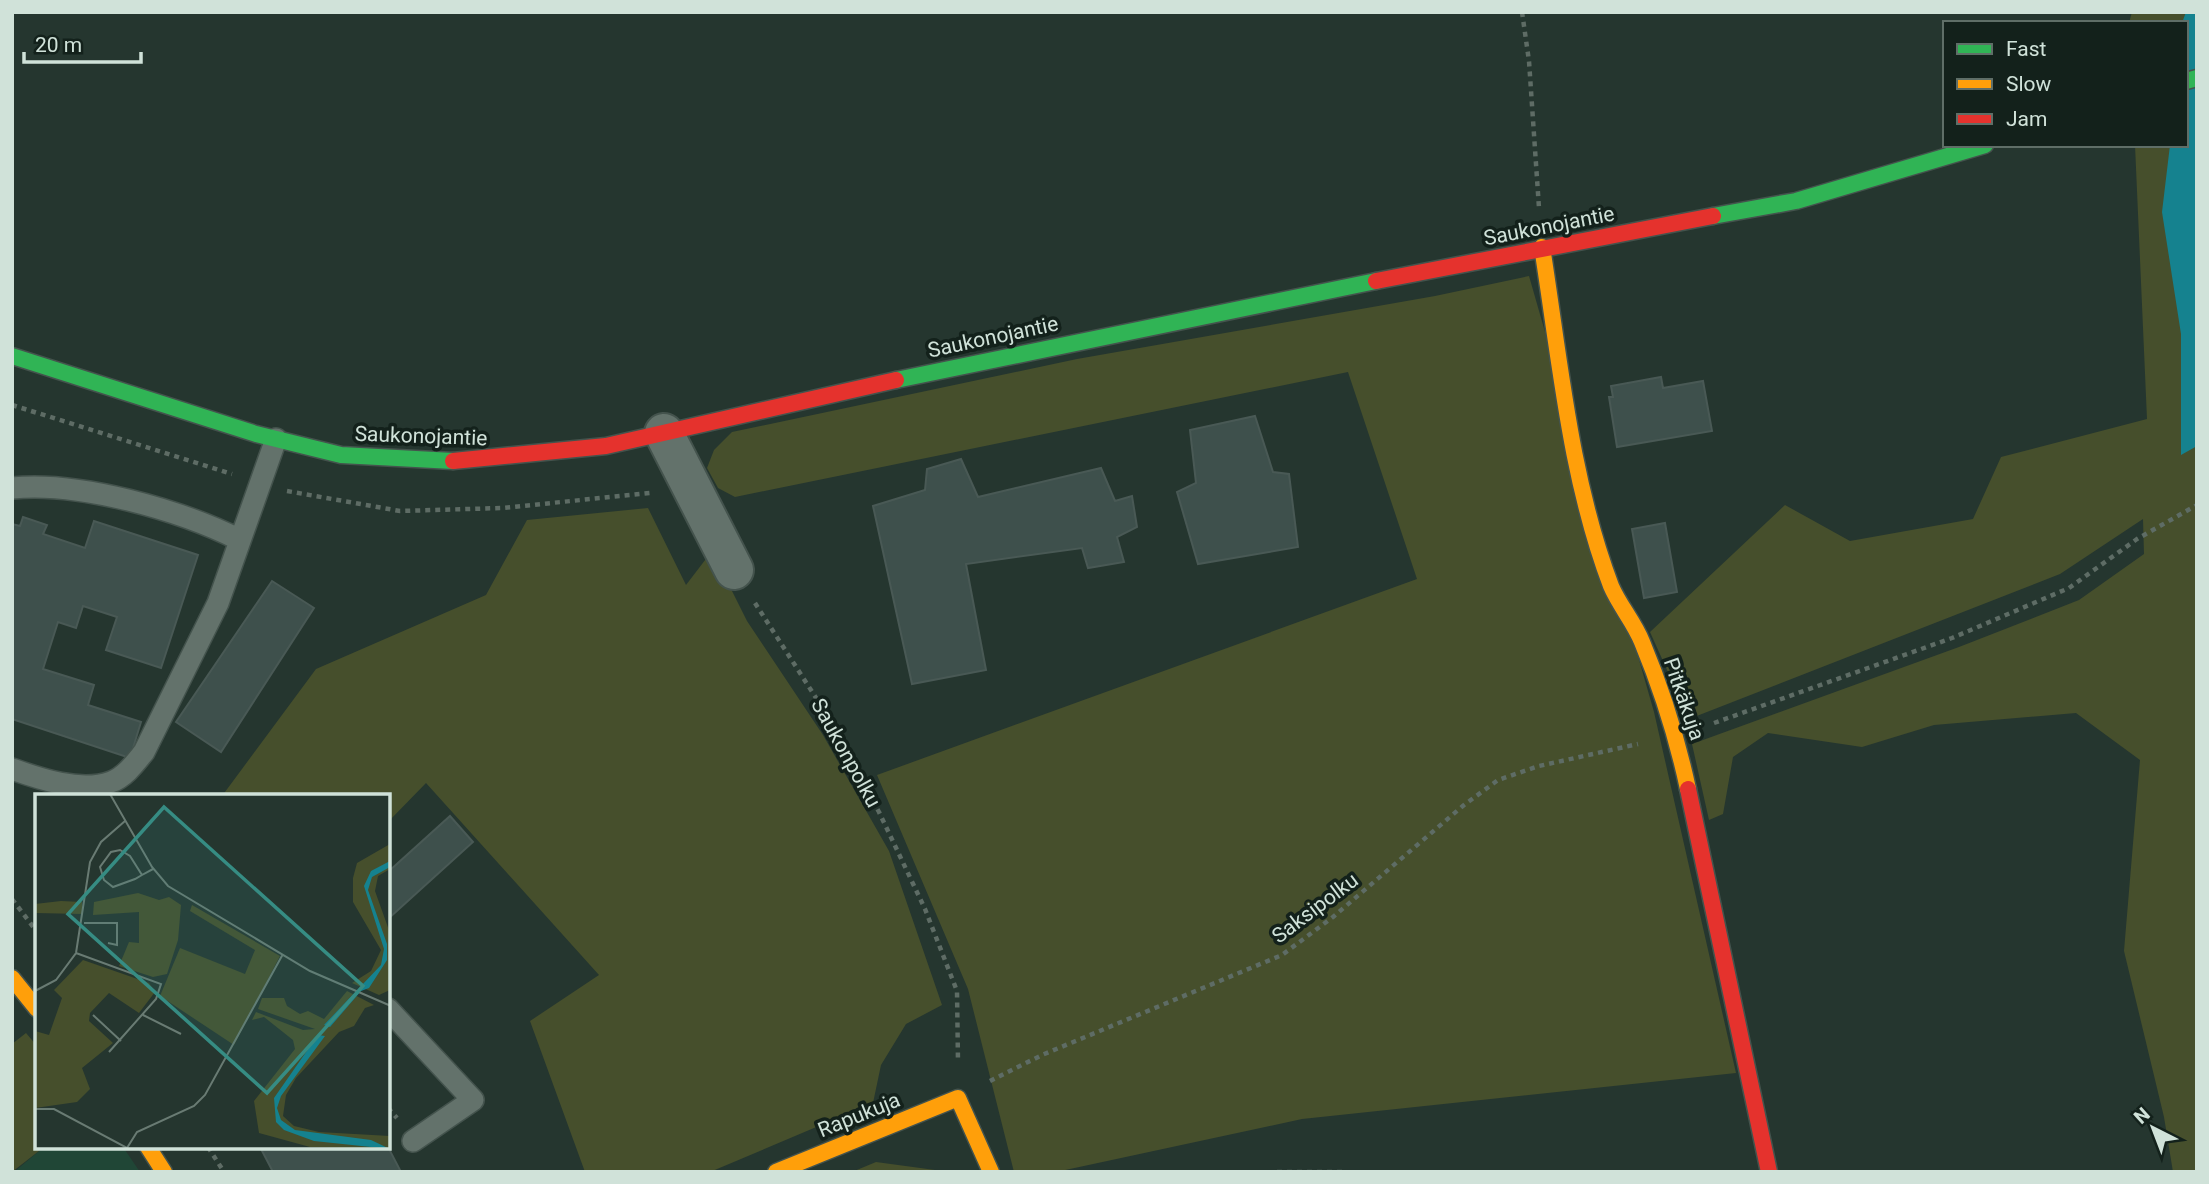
<svg xmlns="http://www.w3.org/2000/svg" width="2209" height="1184" font-family="Roboto,sans-serif">
	<style>
		.built { fill: #204636 }
		.green { fill: #464f2c }
		.water { fill: #15828f }
		.building { fill: #3e504c; stroke: #495955; stroke-width: 2 }
		.lines { fill: none; stroke-linecap: round; stroke-linejoin: round }
		.lane-casing { stroke: #44534d; stroke-width: 24 }
		.street-casing { stroke: #44534d; stroke-width: 42 }
		.fast-casing { stroke: #44534d; stroke-width: 19 }
		.slow-casing { stroke: #44534d; stroke-width: 19 }
		.jam-casing { stroke: #44534d; stroke-width: 19 }
		.path { stroke: #5e6c65; stroke-width: 4.5; stroke-dasharray: 5 5; stroke-linecap: butt }
		.lane { stroke: #63726b; stroke-width: 21 }
		.street { stroke: #63726b; stroke-width: 38 }
		.fast { stroke: #30b455; stroke-width: 16 }
		.slow { stroke: #ff9f0a; stroke-width: 16 }
		.jam { stroke: #e5322d; stroke-width: 16 }
		.labels { text-anchor: middle; dominant-baseline: central; stroke-width: 7; stroke-linejoin: round; paint-order: stroke }
		.street-label { font-size: 21px; fill: #d0e2d9; stroke: #13211b }
		.inset-road { fill: none; stroke: #697b73; stroke-width: 2 }
		.view { fill: #368c83; fill-opacity: 0.15; stroke: #368c83; stroke-width: 3.5 }
		.inset-edge { fill: none; stroke: #d0e2d9; stroke-width: 3.5 }
	</style>
	<rect width="100%" height="100%" fill="#25362f"/>
	<path class="built" d="M 44,1147 L 123,1147 L 140,1172 L 14,1172 Z"/>
	<path class="green" d="M 2132,12 L 2197,12 L 2186,23 L 2129,23 Z
		M 2197,105 L 2197,1172 L 2173,1172 L 2164,1117 L 2124,951 L 2140,760 L 2076,713 L 1934,725 L 1862,747 L 1768,733 L 1733,757 L 1723,814 L 1709,820 L 1692,744 L 1959,647 L 2079,600 L 2144,554 L 2143,519 L 2060,574 L 1689,719 L 1650,632 L 1785,505 L 1850,541 L 1973,519 L 2001,457 L 2147,419 L 2135,145 L 2186,145 Z
		M 1529,276 L 1654,712 L 1736,1073 L 1302,1119 L 1056,1172 L 1014,1172 L 968,989 L 877,775 L 1417,579 L 1348,372 L 735,497 L 718,488 L 707,468 L 714,450 L 732,432 L 1077,359 L 1435,296 Z
		M 648,508 L 686,585 L 712,551 L 747,621 L 823,735 L 889,851 L 942,1005 L 906,1024 L 881,1065 L 873,1103 L 710,1172 L 585,1172 L 530,1021 L 599,975 L 426,783 L 389,821 L 388,796 L 222,796 L 316,669 L 486,595 L 527,520 Z
		M 26,1033 L 37,1046 L 37,1147 L 44,1147 L 12,1172 L 12,1044 Z
		M 876,1162 L 935,1170 L 939,1172 L 852,1172 Z"/>
	<path class="water" d="M 2186,12 L 2197,12 L 2197,446 L 2181,455 L 2181,334 L 2162,212 L 2170,145 L 2186,145 L 2186,23 L 2182,23 Z"/>
	<path class="building" d="M 1661,377 L 1663,388 L 1703,381 L 1712,431 L 1617,447 L 1609,397 L 1613,397 L 1611,386 Z
		M 1255,416 L 1273,472 L 1289,474 L 1298,547 L 1198,564 L 1177,492 L 1196,483 L 1190,430 Z
		M 961,459 L 978,497 L 1101,468 L 1115,501 L 1132,496 L 1137,527 L 1117,537 L 1124,562 L 1088,568 L 1082,548 L 966,564 L 986,670 L 912,684 L 873,506 L 925,490 L 927,469 Z
		M 23,517 L 47,525 L 43,534 L 85,548 L 94,521 L 198,555 L 161,668 L 106,650 L 117,617 L 83,606 L 76,628 L 58,622 L 43,669 L 94,685 L 88,705 L 141,722 L 130,758 L 12,719 L 12,524 L 20,526 Z
		M 1665,523 L 1677,592 L 1644,598 L 1632,529 Z
		M 272,581 L 314,608 L 221,752 L 176,722 Z
		M 450,816 L 473,842 L 388,919 L 388,872 Z
		M 260,1147 L 388,1147 L 401,1172 L 273,1172 Z"/>
	<g class="lines">
		<g class="lane-casing">
			<path id="lane" d="M 12,488 C 79,481 180,510 240,540
				M 12,769 C 40,779 81,793 111,782 C 125,777 135,763 144,752 L 218,603 L 276,439
				M 388,1009 L 473,1100 L 413,1141"/>
		</g>
		<g class="street-casing">
			<path id="street" d="M 664,433 L 734,570"/>
		</g>
		<g class="fast-casing">
			<path id="fast" d="M 2186,81 L 2197,78
				M 1713,216 L 1796,201 L 1985,145
				M 12,356 L 256,434 L 341,455 L 453,461
				M 896,380 L 1376,281"/>
		</g>
		<g class="slow-casing">
			<path id="slow" d="M 1542,247 C 1560,360 1570,478 1611,586 C 1619,605 1634,622 1642,642 C 1662,690 1677,738 1688,789
				M 12,978 L 37,1009
				M 148,1147 L 164,1172
				M 776,1172 L 958,1098 L 991,1172"/>
		</g>
		<g class="jam-casing">
			<path id="jam" d="M 1376,281 L 1713,216
				M 453,461 L 606,446 L 896,380
				M 1688,789 L 1769,1172"/>
		</g>
		<path class="path" d="M 1522,12 L 1529,61 L 1539,208
			M 12,405 L 232,474
			M 287,491 L 400,511 L 502,508 L 650,493
			M 755,603 L 818,701 L 879,812 L 925,909 L 957,991 L 958,1062
			M 1714,723 L 1952,638 L 2069,588 L 2137,539 L 2197,505
			M 12,899 L 37,932
			M 990,1081 L 1042,1055 L 1282,955 L 1333,917 L 1464,805 L 1498,780 L 1539,766 L 1638,744
			M 388,1108 L 397,1118
			M 208,1147 L 224,1172
			M 1277,1172 L 1342,1172"/>
		<use href="#lane" class="lane"/>
		<use href="#street" class="street"/>
		<use href="#fast" class="fast"/>
		<use href="#slow" class="slow"/>
		<use href="#jam" class="jam"/>
	</g>
	<g class="labels">
		<g class="street-label">
			<text transform="translate(1549 226) rotate(-11)">Saukonojantie</text>
			<text transform="translate(993 337) rotate(-12)">Saukonojantie</text>
			<text transform="translate(421 436) rotate(2)">Saukonojantie</text>
			<text transform="translate(1684 699) rotate(71)">Pitkäkuja</text>
			<text transform="translate(846 753) rotate(61)">Saukonpolku</text>
			<text transform="translate(1315 908) rotate(-37)">Saksipolku</text>
			<text transform="translate(859 1115) rotate(-22)">Rapukuja</text>
		</g>
	</g>
	<g transform="translate(35 794)">
		<rect width="355" height="355" fill="#25362f"/>
		<path d="M 355,50 L 355,75 L 343,82 L 340,97 L 355,139 L 355,196 L 344,201 L 317,189 L 336,177 L 346,156 L 318,108 L 318,84 L 322,69 ZM 103,99 L 124,106 L 134,103 L 146,111 L 143,146 L 132,180 L 118,183 L 84,172 L 94,148 L 104,149 L 104,118 L 58,121 L 59,108 ZM 26,107 L 47,108 L 47,120 L 0,119 L 0,110 ZM 157,111 L 245,162 L 199,251 L 125,202 L 145,154 L 210,180 L 220,156 L 155,117 ZM 48,166 L 114,189 L 120,198 L 104,219 L 74,199 L 55,219 L 54,227 L 78,249 L 47,274 L 55,295 L 42,308 L 0,314 L 0,237 L 14,241 L 27,204 L 19,196 ZM 312,197 L 339,211 L 330,214 L 319,232 L 304,238 L 261,284 L 251,301 L 248,322 L 259,332 L 284,338 L 355,342 L 355,355 L 275,353 L 224,339 L 219,307 L 260,255 L 258,246 L 229,223 L 217,226 L 221,218 L 268,236 L 280,235 L 223,215 L 227,204 L 249,204 L 252,212 L 265,220 L 273,217 L 289,225 Z" fill="#464f2c"/>
		<path d="M 355,67 L 355,73 L 337,83 L 333,96 L 352,150 L 352,166 L 334,194 L 326,197 L 295,233 L 289,231 L 346,171 L 349,155 L 329,92 L 336,77 ZM 283,241 L 290,242 L 246,302 L 242,314 L 246,326 L 260,336 L 336,346 L 355,355 L 279,347 L 249,336 L 241,328 L 239,304 Z" fill="#15828f"/>
		<path class="inset-road" d="M 75,0 L 117,73 L 133,92 L 275,177 L 356,212M 107,81 L 95,62 L 85,56 L 76,58 L 65,73 L 69,86 L 78,93 L 100,85 L 107,81 L 118,75M 49,129 L 82,129 L 82,151 L 73,149M 41,159 L 126,190 L 121,205 L 74,258M 0,197 L 21,186 L 41,159 L 55,68 L 66,48 L 90,27M 58,221 L 86,247M 108,221 L 146,240M 0,315 L 19,315 L 92,354 L 102,338 L 159,312 L 170,301 L 248,160"/>
		<path class="view" d="M 129,13 L 328,192 L 232,299 L 33,120 Z"/>
		<rect width="355" height="355" class="inset-edge"/>
	</g>
	<rect width="2209" height="1184" fill="none" stroke="#d0e2d9" stroke-width="28"/>
	<rect x="1943" y="21" width="245" height="126" fill="#13211b" stroke="#5f6e67" stroke-width="2"/>
	<rect x="1957" y="44" width="35" height="10" fill="#30b455" stroke="#5f6e67" stroke-width="2"/>
	<text x="2006" y="56" font-size="21" fill="#d0e2d9">Fast</text>
	<rect x="1957" y="79" width="35" height="10" fill="#ff9f0a" stroke="#5f6e67" stroke-width="2"/>
	<text x="2006" y="91" font-size="21" fill="#d0e2d9">Slow</text>
	<rect x="1957" y="114" width="35" height="10" fill="#e5322d" stroke="#5f6e67" stroke-width="2"/>
	<text x="2006" y="126" font-size="21" fill="#d0e2d9">Jam</text>
	<g transform="translate(2153 1128) rotate(318)" stroke="#13211b" stroke-width="5" paint-order="stroke">
	<path d="M0-5L12 26L0 18L-12 26Z" fill="#d0e2d9"/>
	<text y="-10" font-size="19" font-weight="bold" text-anchor="middle" fill="#d0e2d9">N</text>
	</g>
	<path d="M24 52v10h117v-10" fill="none" stroke="#d0e2d9" stroke-width="3.5"/>
	<text x="35" y="52" font-size="21" fill="#d0e2d9" stroke="#13211b" stroke-width="5" paint-order="stroke">20 m</text>
</svg>
